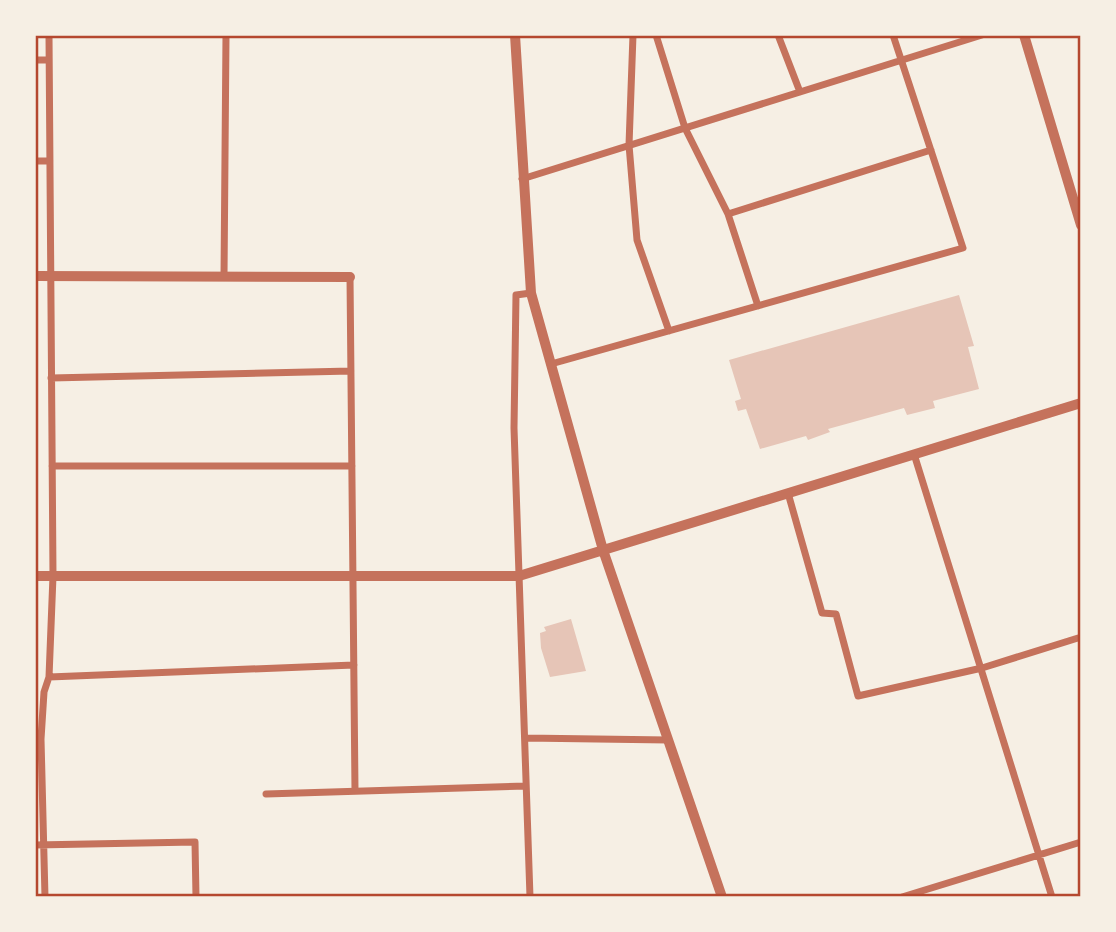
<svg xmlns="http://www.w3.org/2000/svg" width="1116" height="932" font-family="'Varela Round',sans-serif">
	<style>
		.building { fill: #e6c5b7 }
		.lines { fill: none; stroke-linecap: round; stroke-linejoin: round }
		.minor { stroke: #c5725c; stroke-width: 7 }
		.tertiary { stroke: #c5725c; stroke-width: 10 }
		.neatline { fill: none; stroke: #b5482f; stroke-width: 2.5 }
	</style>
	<rect width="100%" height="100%" fill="#f6efe4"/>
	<path class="building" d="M 959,295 L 974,346 L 968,347 L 979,389 L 933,401 L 935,408 L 907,415 L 904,408 L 828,429 L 830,432 L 808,440 L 806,436 L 760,449 L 746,409 L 738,411 L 735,401 L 741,399 L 729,360 Z
		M 571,619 L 586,671 L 550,677 L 541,648 L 540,633 L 546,631 L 544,627 Z"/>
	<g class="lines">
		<path class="minor" d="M 633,35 L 629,145 L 637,240 L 669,331
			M 656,35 L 685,128 L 728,214 L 931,150
			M 778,35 L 800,92
			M 35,60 L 49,60
			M 35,161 L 50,161
			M 522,179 L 982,35
			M 728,214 L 758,306
			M 224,277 L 226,35
			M 350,277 L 355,791
			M 551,364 L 963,248 L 893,35
			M 51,378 L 351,371
			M 914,454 L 1052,897
			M 52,466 L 352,466
			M 788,493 L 822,613 L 836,614 L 858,696 L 982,668 L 1078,638
			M 49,677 L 354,665
			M 525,738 L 668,740
			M 266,794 L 526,786
			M 35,845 L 195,842 L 196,897
			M 45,897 L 41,739 L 44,692 L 49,677 L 53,576 L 49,35
			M 530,897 L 514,428 L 516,295 L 531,293
			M 902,897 L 1081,842"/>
		<path class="tertiary" d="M 515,35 L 531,293 L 603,550 L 722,897
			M 1024,35 L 1081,225
			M 35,276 L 350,277
			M 35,576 L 519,576 L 1081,403"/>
	</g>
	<rect width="1116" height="932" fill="none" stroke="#f6efe4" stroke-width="74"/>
	<rect x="37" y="37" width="1042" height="858" class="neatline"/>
</svg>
